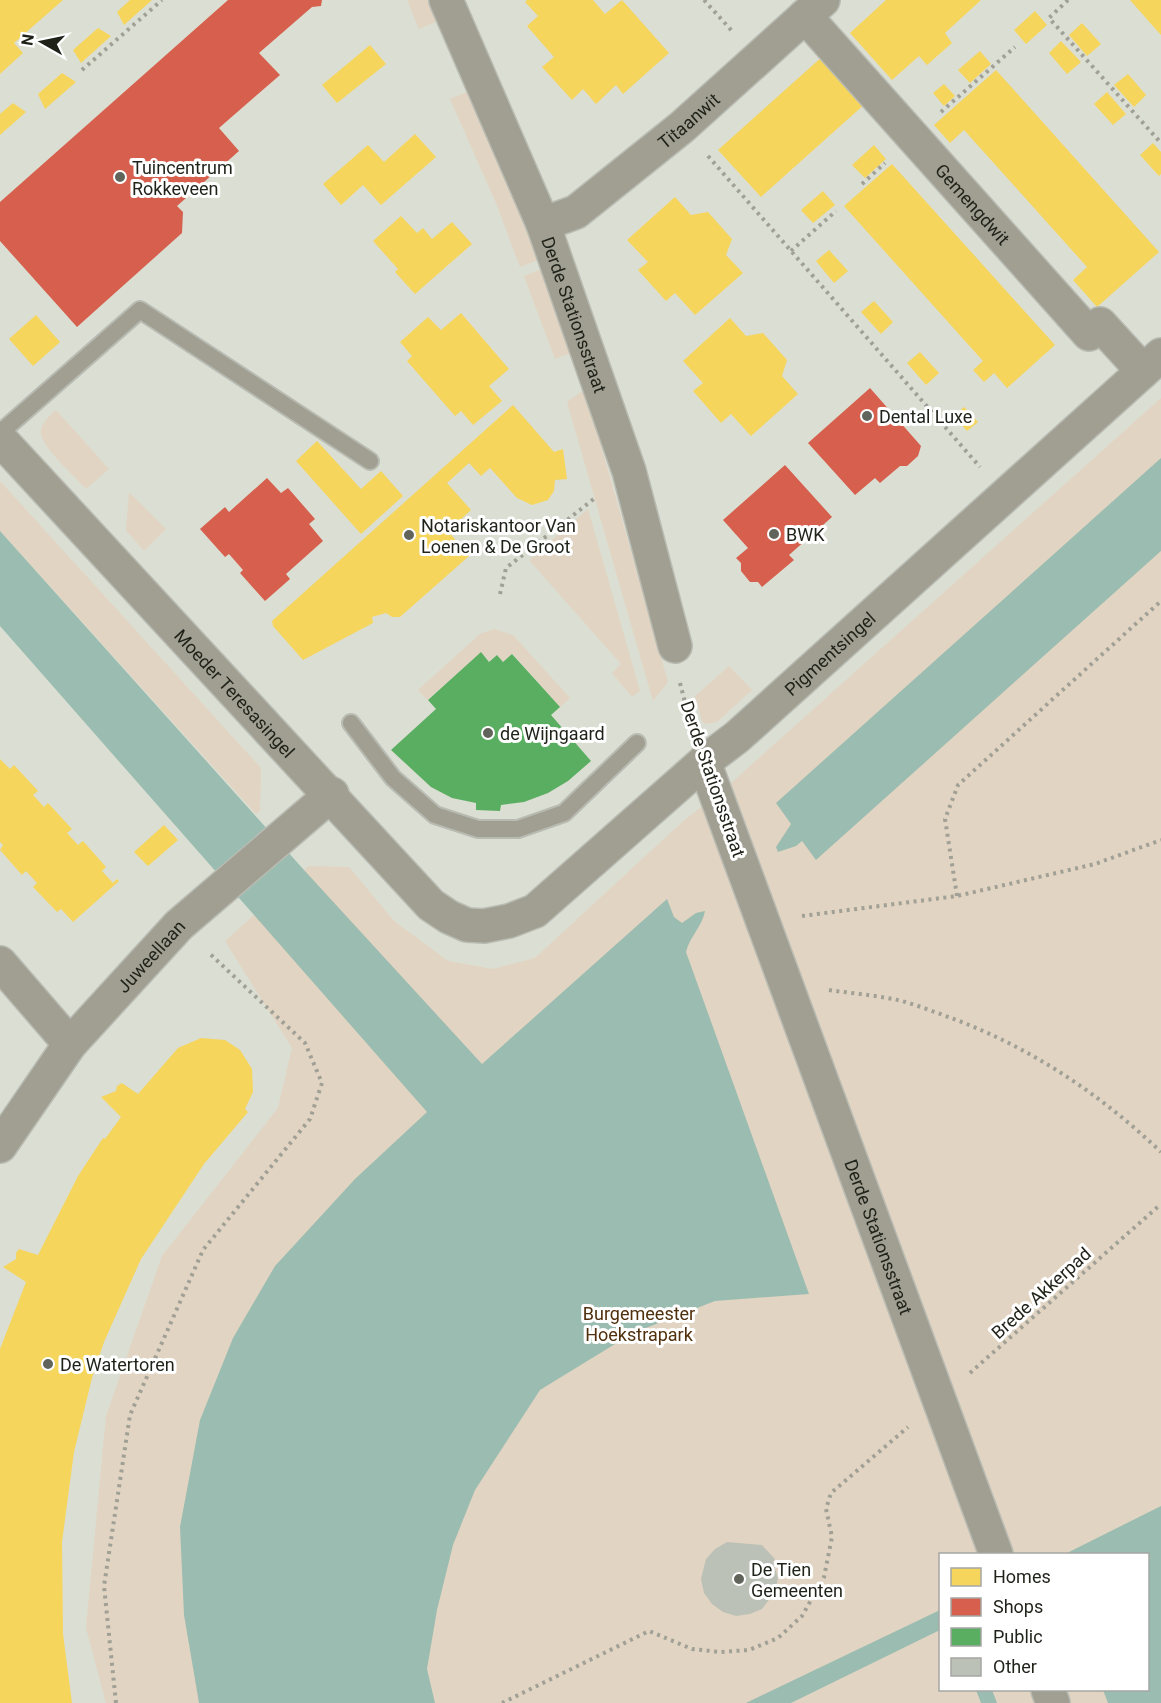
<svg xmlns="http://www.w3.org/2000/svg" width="1161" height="1703" font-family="Roboto,sans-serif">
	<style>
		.green { fill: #e2d4c2; fill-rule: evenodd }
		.water { fill: #9bbdb1 }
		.homes { fill: #f6d55c }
		.shops { fill: #d6604d }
		.public { fill: #5aae61 }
		.building { fill: #bcc1b8 }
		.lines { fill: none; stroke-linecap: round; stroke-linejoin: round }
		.lane-casing { stroke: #b8bbb2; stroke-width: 20 }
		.street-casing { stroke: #b8bbb2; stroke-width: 36 }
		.path { stroke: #a0a096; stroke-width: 4; stroke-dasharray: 3 4.5; stroke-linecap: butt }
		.lane { stroke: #a19e92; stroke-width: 16 }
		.street { stroke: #a19e92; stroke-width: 33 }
		.poi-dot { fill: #61645a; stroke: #fff; stroke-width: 2 }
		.labels { text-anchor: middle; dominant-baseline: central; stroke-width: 6; stroke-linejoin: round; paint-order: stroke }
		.street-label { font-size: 18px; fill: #1f2219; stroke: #fff }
		.poi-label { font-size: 18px; fill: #1f2219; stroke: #fff; text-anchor: start }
		.park-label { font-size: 18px; fill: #502f0c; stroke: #fff }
	</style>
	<rect width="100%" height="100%" fill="#dbded2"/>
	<path class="green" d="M 407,0 L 429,0 L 438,21 L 419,29 Z
		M 469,91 L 513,192 L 538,260 L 520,267 L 496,203 L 450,99 Z
		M 542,269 L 573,352 L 555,359 L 524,276 Z
		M 585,389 L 668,682 L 653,701 L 567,402 Z
		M 1161,398 L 1161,1703 L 106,1703 L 86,1628 L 106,1416 L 162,1256 L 278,1108 L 292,1048 L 225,941 L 309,866 L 349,867 L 394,921 L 448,961 L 493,969 L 535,958 L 681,823 L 730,784 ZM 940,1554 L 1148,1554 L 1148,1690 L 940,1690 Z
		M 56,410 L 109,469 L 86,489 C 76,477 42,448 41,433 C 40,423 50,416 56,410 Z
		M 0,481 L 261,768 L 260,811 L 256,814 L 0,531 Z
		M 129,492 L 166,529 L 144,551 L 126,530 Z
		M 588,509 L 640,691 L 632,697 L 612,673 L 621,664 L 529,560 Z
		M 494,629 L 513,635 L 570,698 L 560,707 L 513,654 L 503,662 L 497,655 L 489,661 L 481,652 L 427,700 L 418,690 L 480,634 Z
		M 729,666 L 752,690 L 717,722 L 705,724 L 702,721 L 695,696 Z"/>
	<path class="water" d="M 1161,458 L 1161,551 L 816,860 L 802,841 L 796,846 L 778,852 L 776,847 L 791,824 L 776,803 Z
		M 0,531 L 304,870 L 482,1064 L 667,899 L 674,917 L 682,923 L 696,913 L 705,911 C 702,927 690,936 686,952 L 809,1294 L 715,1301 L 633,1333 L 540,1390 L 475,1490 L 453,1545 L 437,1610 L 427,1669 L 435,1703 L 199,1703 L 184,1615 L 180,1527 L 200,1420 L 233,1338 L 275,1266 L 355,1179 L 427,1112 L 0,626 Z
		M 1161,1506 L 1161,1703 L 1108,1703 L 1103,1690 L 1148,1690 L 1148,1554 L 1065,1554 Z
		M 940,1610 L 940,1630 L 791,1703 L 746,1703 Z
		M 976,1690 L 992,1690 L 997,1703 L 981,1703 Z"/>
	<path class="homes" d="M 0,0 L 63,0 L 14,43 L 23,53 L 0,74 Z
		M 130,0 L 152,0 L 124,25 L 117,12 Z
		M 527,0 L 593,0 L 605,14 L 622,0 L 669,53 L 623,94 L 616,85 L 596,104 L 583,89 L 572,100 L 542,67 L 554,57 L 527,26 L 538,16 L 525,2 Z
		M 886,0 L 981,0 L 945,33 L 952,43 L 927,65 L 919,56 L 892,80 L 850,33 Z
		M 1130,0 L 1161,0 L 1161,35 L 1152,25 Z
		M 1035,11 L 1047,25 L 1026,44 L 1014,30 Z
		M 1082,23 L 1101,44 L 1087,56 L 1069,35 Z
		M 98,28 L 111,36 L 81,63 L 73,50 Z
		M 1061,41 L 1081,62 L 1067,74 L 1049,53 Z
		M 370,45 L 386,64 L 337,103 L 322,85 Z
		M 980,51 L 991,64 L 970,83 L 958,70 Z
		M 823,56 L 866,103 L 761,197 L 718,150 Z
		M 996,70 L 1159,252 L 1097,307 L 1073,280 L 1087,267 L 1018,190 L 964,130 L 950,143 L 934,125 Z
		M 62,73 L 76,82 L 45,109 L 38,94 Z
		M 1128,74 L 1146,95 L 1134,107 L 1114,85 Z
		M 944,84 L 955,96 L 944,106 L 933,93 Z
		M 1107,92 L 1126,114 L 1113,125 L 1094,104 Z
		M 13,103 L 26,112 L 0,135 L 0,114 Z
		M 415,134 L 436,157 L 381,205 L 363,185 L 341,205 L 323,184 L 368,145 L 384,162 Z
		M 1153,143 L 1161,152 L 1161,174 L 1159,176 L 1140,155 Z
		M 874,145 L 886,159 L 865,178 L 852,165 Z
		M 892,164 L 1055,345 L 1007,388 L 994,373 L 984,382 L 973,370 L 983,361 L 844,206 Z
		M 823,191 L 835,205 L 813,223 L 801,210 Z
		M 675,197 L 691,215 L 708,212 L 732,239 L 726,255 L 743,273 L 695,315 L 675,293 L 666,301 L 638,270 L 648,262 L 627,240 Z
		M 401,216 L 417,233 L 423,228 L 432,239 L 452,222 L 472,244 L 415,294 L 395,272 L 398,269 L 373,241 Z
		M 829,250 L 848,271 L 834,283 L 816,261 Z
		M 874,301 L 893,322 L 881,334 L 861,312 Z
		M 461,313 L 509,369 L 489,386 L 502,401 L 473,425 L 461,411 L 455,416 L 407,361 L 412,356 L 400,342 L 428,317 L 441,330 Z
		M 36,315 L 60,342 L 33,366 L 9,339 Z
		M 730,318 L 746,336 L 763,333 L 787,360 L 782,376 L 798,394 L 751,436 L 731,414 L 721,423 L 693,391 L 703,383 L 683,361 Z
		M 920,352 L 939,373 L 926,385 L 907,363 Z
		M 513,405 L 554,452 L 563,449 L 567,479 L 555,480 L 554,491 L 548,500 L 532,505 L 517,498 L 490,468 L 481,476 L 469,463 L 447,483 L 471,510 L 448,531 L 469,556 L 400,617 L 392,617 L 386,613 L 372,617 L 373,623 L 303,660 L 273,626 L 272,621 Z
		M 964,407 L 978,422 L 967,431 L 954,416 Z
		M 317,441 L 361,489 L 381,471 L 403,496 L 361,534 L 296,461 Z
		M 0,759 L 10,769 L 14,765 L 38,791 L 33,795 L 44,807 L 48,803 L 72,829 L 67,833 L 78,845 L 83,841 L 106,867 L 102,871 L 113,883 L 117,879 L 119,881 L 73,922 L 61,909 L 57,912 L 33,887 L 37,883 L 26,871 L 22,875 L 0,850 L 3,845 L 0,842 Z
		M 164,825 L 178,840 L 148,866 L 134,852 Z
		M 201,1038 L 225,1040 L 240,1050 L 252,1069 L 253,1092 L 245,1109 L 248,1112 L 204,1164 L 141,1259 L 104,1342 L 92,1378 L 74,1452 L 62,1542 L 63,1634 L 72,1703 L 0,1703 L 0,1349 L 26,1282 L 3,1267 L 16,1259 L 16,1253 L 19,1249 L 38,1255 L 78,1176 L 103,1138 L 105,1139 L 121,1117 L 101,1097 L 116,1091 L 117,1086 L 122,1083 L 138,1094 L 178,1048 Z"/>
	<path class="shops" d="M 228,0 L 322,0 L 321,6 L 312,7 L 259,53 L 280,75 L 219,128 L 239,151 L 177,206 L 183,212 L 182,233 L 77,327 L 0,241 L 0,202 Z
		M 870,388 L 921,446 L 918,456 L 907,466 L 900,466 L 880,483 L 875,478 L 855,495 L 808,443 Z
		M 785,465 L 832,517 L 789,555 L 794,560 L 762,587 L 758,582 L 750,582 L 741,571 L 741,563 L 736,558 L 748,548 L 723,520 Z
		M 267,478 L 281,493 L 288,488 L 315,519 L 309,524 L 323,541 L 286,574 L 290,579 L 265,601 L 240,573 L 243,570 L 229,554 L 225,557 L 200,529 L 225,507 L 229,512 Z"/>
	<path class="public" d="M 481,652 L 489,662 L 497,655 L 503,662 L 512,654 L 560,707 L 551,715 L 591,761 L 568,781 L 548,793 L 524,802 L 501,805 L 500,811 L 476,810 L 476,803 L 452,798 L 431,787 L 391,750 L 436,709 L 428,700 Z"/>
	<path class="building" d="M 727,1542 L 762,1545 L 775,1559 L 773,1562 L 778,1578 L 775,1592 L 762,1609 L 750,1614 L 736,1616 L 723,1612 L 712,1604 L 704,1593 L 701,1579 L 706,1559 L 715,1549 Z"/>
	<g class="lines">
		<g class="lane-casing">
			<path id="lane" d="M 0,433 L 140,310 L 370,461
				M 351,723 L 393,778 L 435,815 L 478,829 L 518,829 L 564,813 L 637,743"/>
		</g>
		<g class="street-casing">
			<g id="street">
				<path id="s1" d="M 446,0 L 543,224 L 629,471 L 675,646"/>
				<path id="s2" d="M 805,16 L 1089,334 L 1100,324 L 1143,371"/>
				<path id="s3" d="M 543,224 L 576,212 L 682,127 L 823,0"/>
				<path id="s4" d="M 0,439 L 431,905 L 449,917 L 467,925 L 484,926 L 509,921 L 535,911 L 704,762 L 737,737 L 1161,355"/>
				<path id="s5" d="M 704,762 L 996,1554"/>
				<path d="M 0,963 L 70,1044"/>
				<path id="s6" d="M 0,1146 L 70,1044 L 179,925 L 332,794"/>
				<path d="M 1048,1690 L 1053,1703"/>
			</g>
		</g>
		<path class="path" d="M 704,0 L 732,31
			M 1068,0 L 1049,18 L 1161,143
			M 82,70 L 162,0
			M 941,112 L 1015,47
			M 708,156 L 980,467
			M 862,184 L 885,163
			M 791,251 L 836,211
			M 500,594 L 506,568 L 595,498
			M 680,683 L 691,725
			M 957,896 L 945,819 L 958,785 L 1161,601
			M 802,916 L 957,896 L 1095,864 L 1161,840
			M 829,990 C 850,993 872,995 893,999 C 913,1003 934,1012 954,1019 C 1033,1049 1100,1094 1161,1152
			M 970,1373 L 1161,1204
			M 116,1703 L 104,1586 L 130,1415 L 203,1250 L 310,1119 L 322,1083 L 305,1043 L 208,952
			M 502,1703 L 649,1631 L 692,1649 L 720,1652 L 749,1650 L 778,1638 L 802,1616 L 824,1577 L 832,1537 L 826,1509 L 831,1493 L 908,1427"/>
		<use href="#lane" class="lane"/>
		<use href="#street" class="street"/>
	</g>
	<g class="poi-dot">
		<circle cx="120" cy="177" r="6"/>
		<circle cx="867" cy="416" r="6"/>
		<circle cx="774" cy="534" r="6"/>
		<circle cx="409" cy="535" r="6"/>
		<circle cx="488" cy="733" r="6"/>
		<circle cx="48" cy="1364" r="6"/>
		<circle cx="739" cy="1579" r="6"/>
	</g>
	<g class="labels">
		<g class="street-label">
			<text stroke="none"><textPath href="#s3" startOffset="180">Titaanwit</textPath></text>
			<text stroke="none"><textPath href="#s2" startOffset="252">Gemengdwit</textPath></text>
			<text stroke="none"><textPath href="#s1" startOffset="340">Derde Stationsstraat</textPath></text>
			<text stroke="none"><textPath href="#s4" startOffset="1138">Pigmentsingel</textPath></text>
			<text stroke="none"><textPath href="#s4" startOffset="346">Moeder Teresasingel</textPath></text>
			<text transform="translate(713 779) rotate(71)">Derde Stationsstraat</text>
			<text stroke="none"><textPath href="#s6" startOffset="243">Juweellaan</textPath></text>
			<text stroke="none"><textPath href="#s5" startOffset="506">Derde Stationsstraat</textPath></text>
			<text transform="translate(1041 1293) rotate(-42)">Brede Akkerpad</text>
		</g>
		<g class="poi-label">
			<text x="132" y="167">Tuincentrum<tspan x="132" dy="21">Rokkeveen</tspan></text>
			<text x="879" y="416">Dental Luxe</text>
			<text x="421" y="525">Notariskantoor Van<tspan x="421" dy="21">Loenen &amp; De Groot</tspan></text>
			<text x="786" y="534">BWK</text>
			<text x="500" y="733">de Wijngaard</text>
			<text x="60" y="1364">De Watertoren</text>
			<text x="751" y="1569">De Tien<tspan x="751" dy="21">Gemeenten</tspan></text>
		</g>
		<g class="park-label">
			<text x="639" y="1313">Burgemeester<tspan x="639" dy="21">Hoekstrapark</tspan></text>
		</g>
	</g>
	<rect x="939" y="1553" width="210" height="138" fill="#ffffff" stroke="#a5a7a3" stroke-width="1.5"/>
	<rect x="951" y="1568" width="30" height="18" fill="#f6d55c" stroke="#a5a7a3" stroke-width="1.5"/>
	<text x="993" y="1583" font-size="18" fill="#1f2219">Homes</text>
	<rect x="951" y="1598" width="30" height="18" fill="#d6604d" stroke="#a5a7a3" stroke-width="1.5"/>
	<text x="993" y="1613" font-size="18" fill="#1f2219">Shops</text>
	<rect x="951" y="1628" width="30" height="18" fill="#5aae61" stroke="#a5a7a3" stroke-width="1.5"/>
	<text x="993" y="1643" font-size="18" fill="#1f2219">Public</text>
	<rect x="951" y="1658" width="30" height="18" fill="#bcc1b8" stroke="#a5a7a3" stroke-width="1.5"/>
	<text x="993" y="1673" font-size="18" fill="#1f2219">Other</text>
	<g transform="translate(42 42) rotate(279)" stroke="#ffffff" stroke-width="4.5" paint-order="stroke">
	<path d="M0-4.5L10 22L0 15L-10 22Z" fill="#1f2219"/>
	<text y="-9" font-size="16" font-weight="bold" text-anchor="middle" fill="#1f2219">N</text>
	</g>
</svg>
